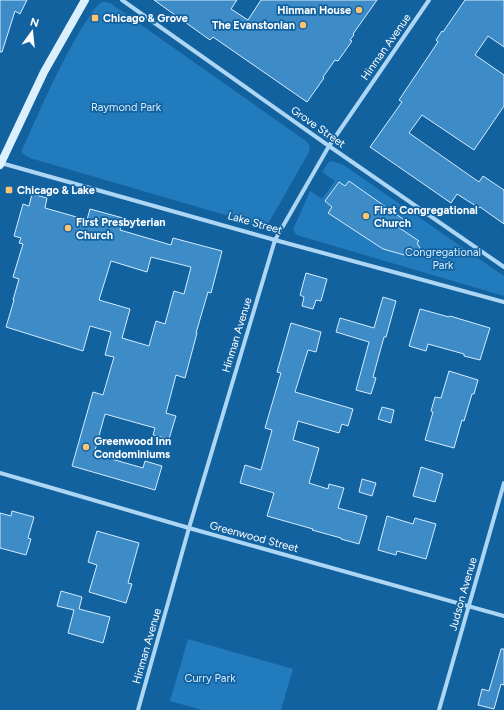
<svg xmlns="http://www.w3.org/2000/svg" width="504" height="710" font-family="Figtree,sans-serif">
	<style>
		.green { fill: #227bbd; fill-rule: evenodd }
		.building { fill: #3d8bc7; stroke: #d5ecfe; fill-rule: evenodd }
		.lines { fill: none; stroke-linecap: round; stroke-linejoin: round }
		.street { stroke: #acd6f4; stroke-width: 4 }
		.secondary { stroke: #dceffd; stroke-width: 8 }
		.poi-dot { fill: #ffc46f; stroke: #1362a0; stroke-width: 1.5 }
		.labels { text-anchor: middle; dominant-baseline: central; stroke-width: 3.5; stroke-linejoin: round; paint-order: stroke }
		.poi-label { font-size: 11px; font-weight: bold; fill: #fff; stroke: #1362a0; text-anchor: start }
		.street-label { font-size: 11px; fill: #fff; stroke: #1362a0 }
		.park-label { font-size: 11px; fill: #d5ecfe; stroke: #1362a0 }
	</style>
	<rect width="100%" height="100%" fill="#1362a0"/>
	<path class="green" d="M 102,2 L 106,2 L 110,3 L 306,141 L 310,146 L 309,152 L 268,224 L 263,226 L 30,158 L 22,153 L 22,150 C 41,108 59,65 83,26 C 89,18 93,8 102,2 Z
		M 331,161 L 342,164 L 504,276 L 504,296 L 300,236 L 296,234 L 293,230 L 310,191 L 322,199 L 335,181 L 322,172 L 328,163 ZM 349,181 L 403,219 L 398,227 L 418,241 L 416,244 L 420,248 L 418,254 L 415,256 L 409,255 L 408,256 L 400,251 L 398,253 L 383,249 L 328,213 L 332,207 L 325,201 L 338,182 L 345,186 Z
		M 188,639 L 293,669 L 281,710 L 202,710 L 170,701 Z"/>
	<path class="building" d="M 0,0 L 27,0 L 20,14 L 15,11 L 2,52 L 0,52 Z
		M 154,0 L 237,0 L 231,9 L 248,20 L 261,0 L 377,0 L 353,34 L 354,35 L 350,40 L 352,41 L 338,61 L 335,60 L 323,77 L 324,78 L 307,102 L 213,37 L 210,40 Z
		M 465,0 L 504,0 L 504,47 L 488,36 L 475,55 L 504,75 L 504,106 L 474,150 L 422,115 L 409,133 L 479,182 L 483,176 L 504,190 L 504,224 L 480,207 L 479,208 L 457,194 L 451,203 L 370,147 L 402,102 L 399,100 L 438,42 L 436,40 L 442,31 L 443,32 Z
		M 349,181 L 403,219 L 398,227 L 419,241 L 417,243 L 420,248 L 418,254 L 415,256 L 409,255 L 408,256 L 383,249 L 328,213 L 332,207 L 325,201 L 339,182 L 345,186 Z
		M 32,194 L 47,198 L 45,208 L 87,220 L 90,209 L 123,218 L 120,230 L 171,245 L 173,238 L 222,251 L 211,293 L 208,292 L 196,333 L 197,333 L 185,378 L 176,375 L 166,413 L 176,416 L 169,439 L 153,435 L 155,428 L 105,414 L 94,454 L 143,468 L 145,461 L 162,466 L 155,490 L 72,466 L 93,392 L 103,395 L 114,357 L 105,355 L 111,332 L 90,326 L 83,351 L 6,327 L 14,300 L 13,300 L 19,279 L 13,277 L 23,244 L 19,243 L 21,238 L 14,236 L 23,204 L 29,206 ZM 151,257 L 191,267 L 184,294 L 174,291 L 165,324 L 156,321 L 149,346 L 122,338 L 130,309 L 99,300 L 111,261 L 147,272 Z
		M 306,273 L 327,279 L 321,301 L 316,300 L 313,309 L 302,306 L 304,297 L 300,295 Z
		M 383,297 L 396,301 L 386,337 L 384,337 L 373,377 L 376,378 L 371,394 L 356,390 L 369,342 L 336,332 L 340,318 L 374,328 Z
		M 420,309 L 449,317 L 450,316 L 490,328 L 480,360 L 464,356 L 464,354 L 428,344 L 426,351 L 409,346 Z
		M 291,323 L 321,332 L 316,352 L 308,350 L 295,392 L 353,409 L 348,426 L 342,424 L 339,433 L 298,421 L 293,440 L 319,448 L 309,483 L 328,489 L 329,484 L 344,488 L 338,508 L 367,516 L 359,544 L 341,539 L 341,538 L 312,530 L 313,529 L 267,516 L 274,493 L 240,483 L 245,465 L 261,470 L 272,430 L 265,428 L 281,373 L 277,372 Z
		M 449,371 L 478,380 L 474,394 L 472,394 L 464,421 L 462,420 L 454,448 L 425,440 L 433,412 L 431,411 L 435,397 L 441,398 Z
		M 382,407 L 394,410 L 391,423 L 378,419 Z
		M 421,467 L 443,474 L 435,502 L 413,496 Z
		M 362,479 L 376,483 L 372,496 L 359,492 Z
		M 12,511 L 34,517 L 28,538 L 31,539 L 26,555 L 0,548 L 0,513 L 11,516 Z
		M 387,516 L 413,524 L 415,518 L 436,524 L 426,559 L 397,551 L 396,555 L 378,550 Z
		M 97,531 L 139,543 L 128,583 L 132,584 L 126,603 L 89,592 L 97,565 L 88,562 Z
		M 61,591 L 82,597 L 79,609 L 110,617 L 103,643 L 68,633 L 74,610 L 57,606 Z
		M 501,649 L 504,649 L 504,685 L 501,684 L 494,709 L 478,705 L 482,689 L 489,691 Z"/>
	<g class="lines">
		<path class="street" d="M 122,0 L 329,146 L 504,267
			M 1,163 L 275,240 L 412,277 L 504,302
			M 0,473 L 52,488 L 189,528 L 504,616
			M 138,710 L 189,528 L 275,240 L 329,146 L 429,0
			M 439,710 L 504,483"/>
		<path class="secondary" d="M 0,165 L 44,72 L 85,0"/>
	</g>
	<g class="poi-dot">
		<circle cx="359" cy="10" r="4"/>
		<rect x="91" y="14" width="8" height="8" rx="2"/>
		<circle cx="303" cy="25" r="4"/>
		<rect x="5" y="186" width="8" height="8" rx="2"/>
		<circle cx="366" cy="216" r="4"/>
		<circle cx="68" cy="228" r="4"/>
		<circle cx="86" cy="447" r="4"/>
	</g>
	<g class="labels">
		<g class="poi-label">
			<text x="351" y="10" text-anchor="end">Hinman House</text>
			<text x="103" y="18">Chicago &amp; Grove</text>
			<text x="295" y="25" text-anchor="end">The Evanstonian</text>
			<text x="17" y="190">Chicago &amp; Lake</text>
			<text x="374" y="210">First Congregational<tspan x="374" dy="13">Church</tspan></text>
			<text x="76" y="222">First Presbyterian<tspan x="76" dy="13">Church</tspan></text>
			<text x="94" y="441">Greenwood Inn<tspan x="94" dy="13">Condominiums</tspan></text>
		</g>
		<g class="street-label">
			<text transform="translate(386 47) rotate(-55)">Hinman Avenue</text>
			<text transform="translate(318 127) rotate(35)">Grove Street</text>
			<text transform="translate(255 223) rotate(16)">Lake Street</text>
			<text transform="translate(237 335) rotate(-73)">Hinman Avenue</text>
			<text transform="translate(254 537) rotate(15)">Greenwood Street</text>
			<text transform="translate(463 594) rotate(-74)">Judson Avenue</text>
			<text transform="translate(147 646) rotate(-74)">Hinman Avenue</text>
		</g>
		<g class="park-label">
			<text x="126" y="107">Raymond Park</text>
			<text x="443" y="252">Congregational<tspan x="443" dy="13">Park</tspan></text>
			<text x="210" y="678">Curry Park</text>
		</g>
	</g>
	<g transform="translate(32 32) rotate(15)" stroke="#1362a0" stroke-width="3" paint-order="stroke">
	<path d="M0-3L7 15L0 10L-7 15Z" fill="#ffffff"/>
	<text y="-6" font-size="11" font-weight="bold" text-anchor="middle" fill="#ffffff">N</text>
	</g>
</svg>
